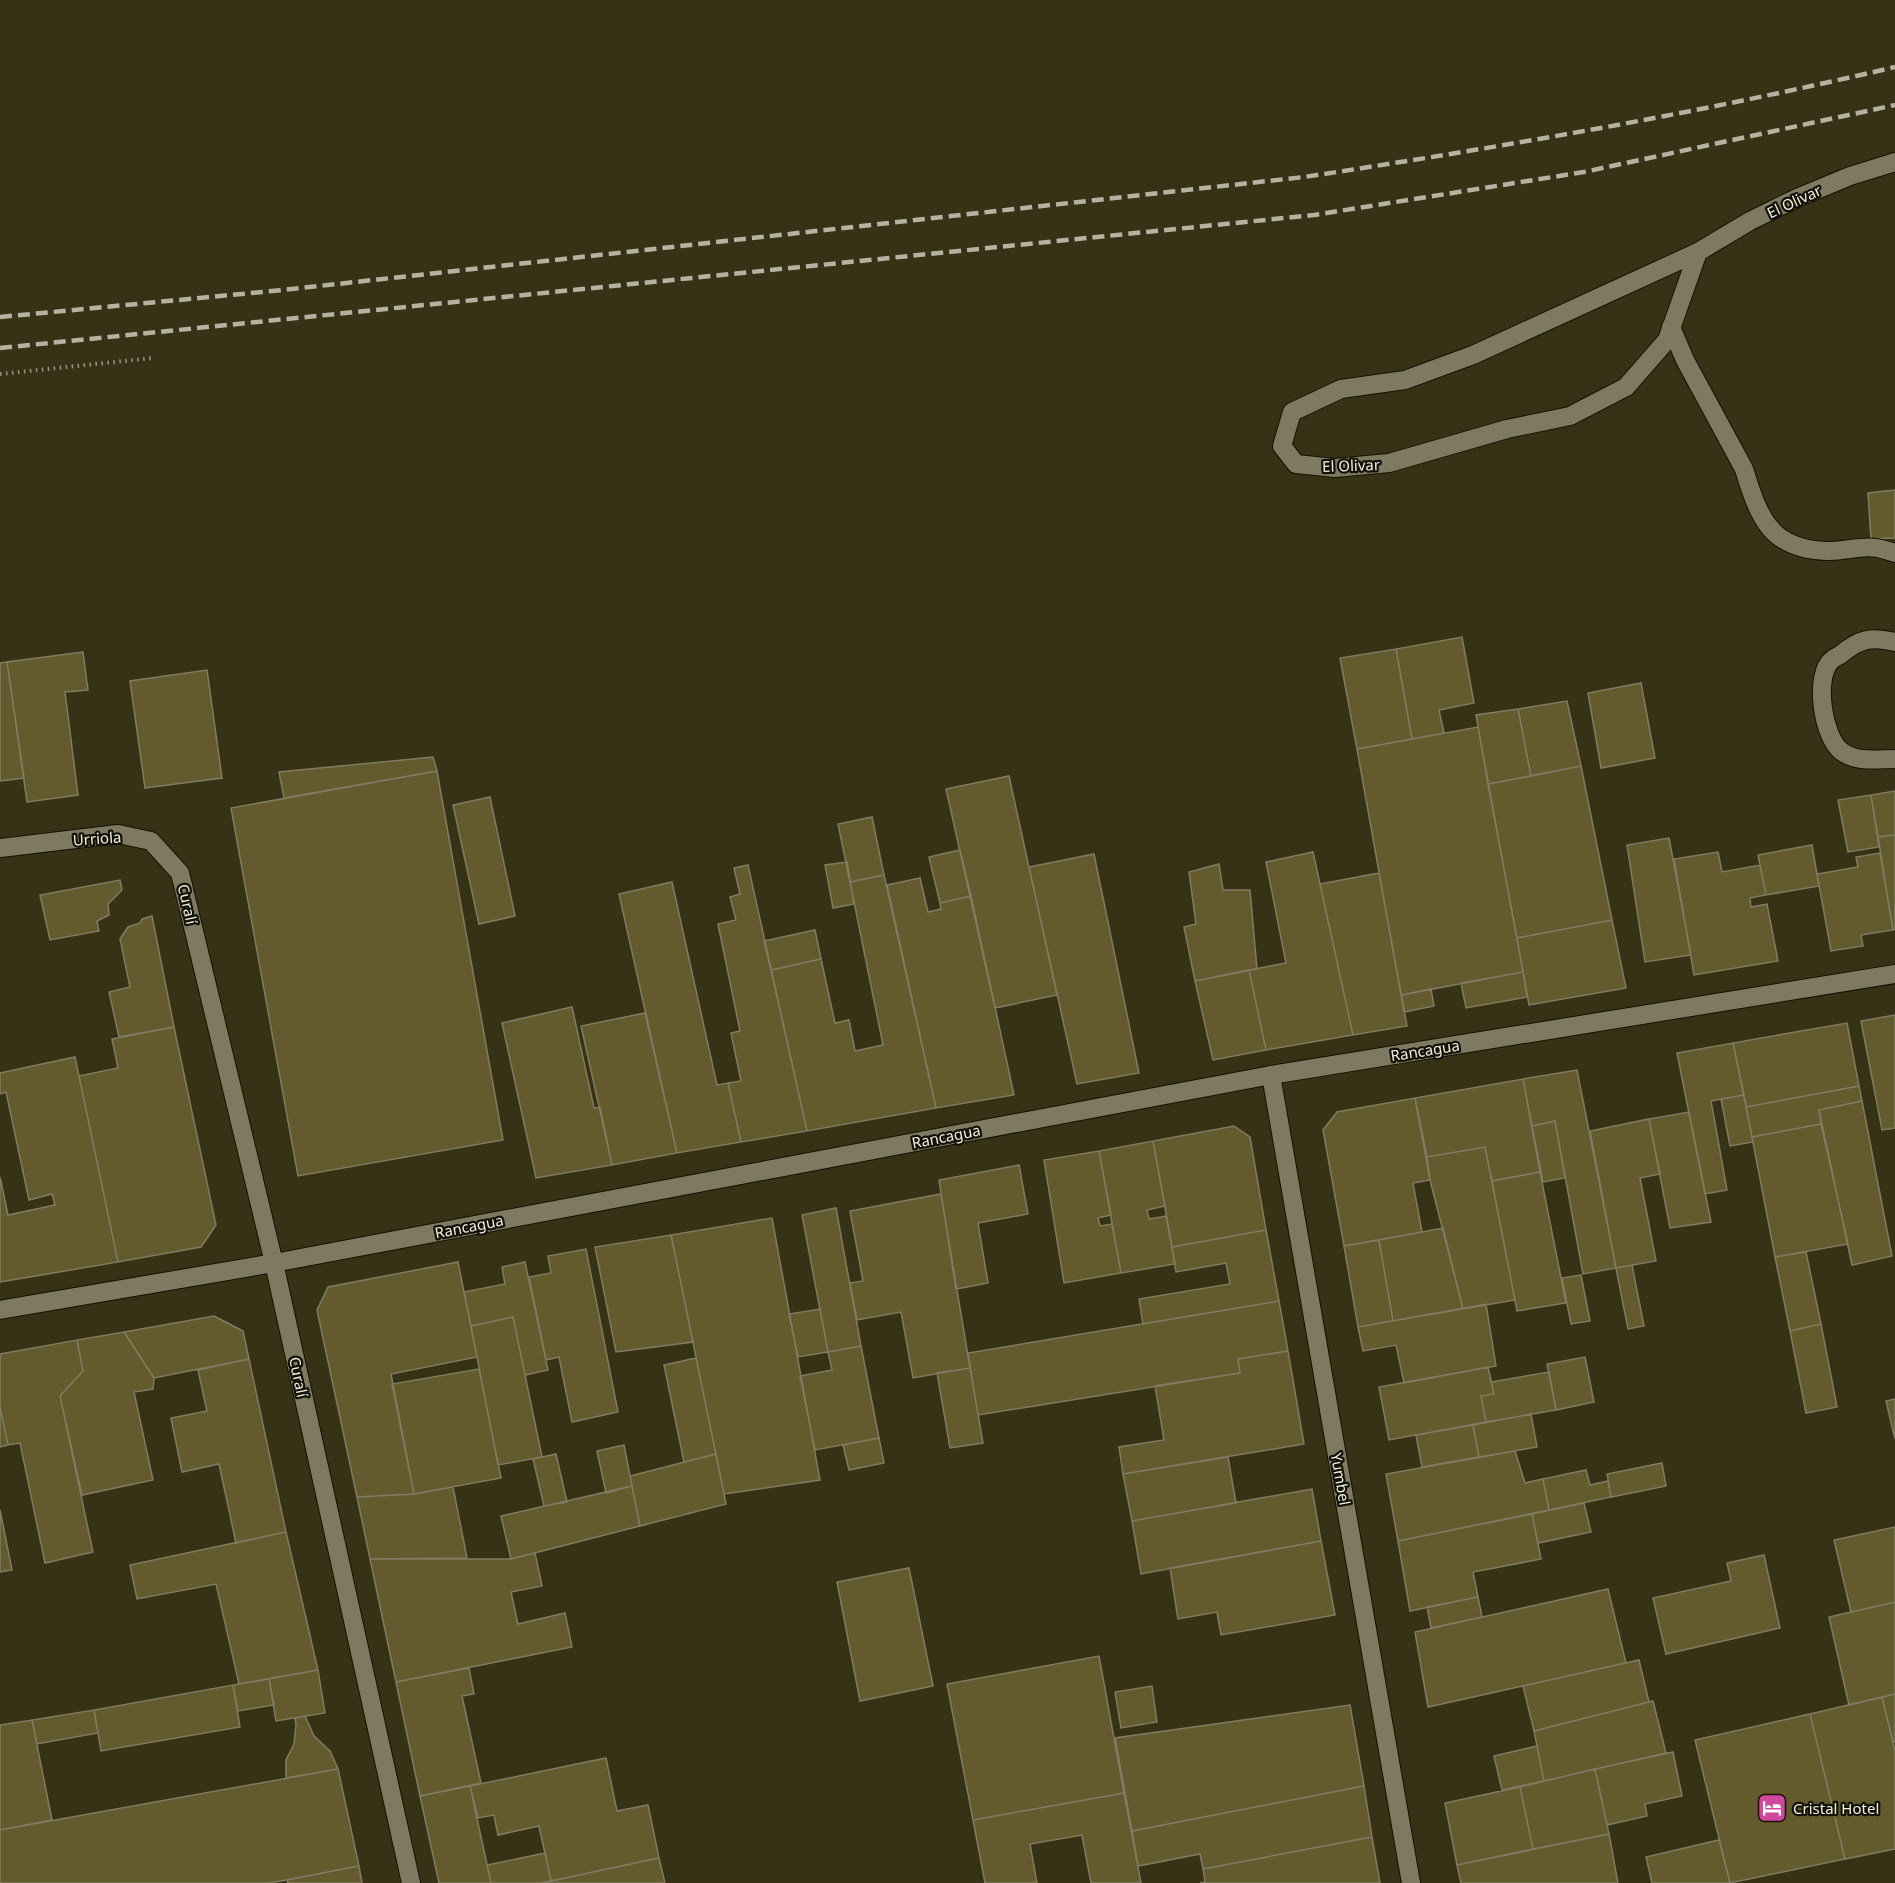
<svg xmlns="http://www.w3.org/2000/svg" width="1895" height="1883" font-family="'Noto Sans',sans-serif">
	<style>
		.built { fill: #373215 }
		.building { fill: #635b2d; stroke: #807c64; stroke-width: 1.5 }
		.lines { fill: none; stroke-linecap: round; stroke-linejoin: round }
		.lane-casing { stroke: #151101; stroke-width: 20 }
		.street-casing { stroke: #151101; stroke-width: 20 }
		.secondary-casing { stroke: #151101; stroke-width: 20 }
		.path { stroke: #999685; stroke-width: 4; stroke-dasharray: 1.5 4.5; stroke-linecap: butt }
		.lane { stroke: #7e7a62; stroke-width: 18 }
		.street { stroke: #7e7a62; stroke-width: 18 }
		.secondary { stroke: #7e7a62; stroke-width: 18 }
		.rail { stroke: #b5b2a2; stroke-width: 4.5; stroke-dasharray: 12 6; stroke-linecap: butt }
		.labels { text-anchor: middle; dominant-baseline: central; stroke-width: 4.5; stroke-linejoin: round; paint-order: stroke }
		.street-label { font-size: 15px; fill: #f2efe2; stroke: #131208 }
		.poi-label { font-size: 15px; fill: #f2efe2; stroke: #131208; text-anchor: start }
	</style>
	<rect width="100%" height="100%" fill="#2d2914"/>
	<path class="built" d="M 0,0 L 1895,0 L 1895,1883 L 0,1883 Z"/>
	<path class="building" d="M 1895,490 L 1895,538 L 1871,539 L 1868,493 Z
		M 1462,637 L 1474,703 L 1439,710 L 1444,733 L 1412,739 L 1396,649 Z
		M 1396,649 L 1412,739 L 1357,749 L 1340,658 Z
		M 83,652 L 88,690 L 65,692 L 78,795 L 27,802 L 7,662 Z
		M 7,662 L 24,778 L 0,781 L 0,663 Z
		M 207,670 L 222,778 L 145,788 L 130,681 Z
		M 1641,683 L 1655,758 L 1601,768 L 1588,693 Z
		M 1567,701 L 1581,766 L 1531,776 L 1518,709 Z
		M 1518,709 L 1531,776 L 1488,784 L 1476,715 Z
		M 1478,727 L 1523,972 L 1401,995 L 1357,749 Z
		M 433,757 L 437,771 L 284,798 L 279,772 Z
		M 1581,766 L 1612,920 L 1517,938 L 1488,784 Z
		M 437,771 L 503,1140 L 298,1176 L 231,808 Z
		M 1009,776 L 1057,995 L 995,1008 L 946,789 Z
		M 1895,791 L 1895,835 L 1878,837 L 1871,795 Z
		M 1871,795 L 1879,847 L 1848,852 L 1838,800 Z
		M 490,797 L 515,916 L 479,924 L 453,805 Z
		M 872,817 L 884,875 L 850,882 L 838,824 Z
		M 1895,835 L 1895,929 L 1893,930 L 1878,837 Z
		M 1669,838 L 1691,955 L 1645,962 L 1627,845 Z
		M 1812,845 L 1819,886 L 1766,895 L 1758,855 Z
		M 960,850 L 971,896 L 940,903 L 929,857 Z
		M 1313,852 L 1353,1035 L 1266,1050 L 1249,970 L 1286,963 L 1266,862 Z
		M 1718,852 L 1722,872 L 1760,865 L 1766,895 L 1750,898 L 1751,907 L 1767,904 L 1778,961 L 1694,975 L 1674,859 Z
		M 1880,853 L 1893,930 L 1861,935 L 1863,946 L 1831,951 L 1817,874 L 1858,867 L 1856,857 Z
		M 1094,854 L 1139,1073 L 1077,1084 L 1029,867 Z
		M 847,862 L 854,904 L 833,908 L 825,865 Z
		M 1219,864 L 1223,890 L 1250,890 L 1257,969 L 1195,981 L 1184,927 L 1196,924 L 1189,872 Z
		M 748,865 L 807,1131 L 741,1142 L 728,1083 L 741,1081 L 731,1033 L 740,1031 L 718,924 L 736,920 L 730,897 L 740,894 L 734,868 Z
		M 1379,873 L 1407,1026 L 1353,1035 L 1320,884 Z
		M 884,875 L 936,1108 L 807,1131 L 771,970 L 821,959 L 835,1023 L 849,1020 L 855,1051 L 883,1045 L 850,882 Z
		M 920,878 L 928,912 L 941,909 L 940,903 L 971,896 L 1014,1095 L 936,1108 L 887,885 Z
		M 120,880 L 122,890 L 108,904 L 109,915 L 97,921 L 99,931 L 50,940 L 40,895 Z
		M 672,882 L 717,1085 L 728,1083 L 741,1142 L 677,1153 L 619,894 Z
		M 152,916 L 174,1027 L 119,1037 L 109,992 L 130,987 L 120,939 L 128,927 L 140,923 L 142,919 Z
		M 1612,920 L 1626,988 L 1529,1005 L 1517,938 Z
		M 815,930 L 821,959 L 771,970 L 764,941 Z
		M 1249,970 L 1266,1050 L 1213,1060 L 1195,981 Z
		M 1523,972 L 1527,997 L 1466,1008 L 1461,983 Z
		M 1431,989 L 1434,1006 L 1404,1012 L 1401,995 Z
		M 572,1007 L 594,1108 L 600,1107 L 612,1165 L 536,1178 L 502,1023 Z
		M 645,1013 L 677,1153 L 612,1165 L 581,1026 Z
		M 1895,1015 L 1895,1128 L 1882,1130 L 1861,1021 Z
		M 1847,1023 L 1859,1086 L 1746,1107 L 1733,1043 Z
		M 174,1027 L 216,1225 L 201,1247 L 118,1262 L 79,1076 L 118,1068 L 112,1039 Z
		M 1733,1043 L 1744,1095 L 1711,1101 L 1727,1190 L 1705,1194 L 1677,1053 Z
		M 75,1057 L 118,1262 L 0,1282 L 0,1177 L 8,1215 L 55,1205 L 52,1194 L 29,1200 L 6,1092 L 0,1094 L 0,1073 Z
		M 1577,1070 L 1616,1268 L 1583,1274 L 1555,1121 L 1532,1126 L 1523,1079 Z
		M 1523,1079 L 1540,1172 L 1492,1181 L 1485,1147 L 1427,1157 L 1415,1098 Z
		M 1859,1086 L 1862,1101 L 1819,1110 L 1821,1124 L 1752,1137 L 1746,1107 Z
		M 1744,1095 L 1753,1142 L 1730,1146 L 1721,1099 Z
		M 1415,1098 L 1430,1180 L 1413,1183 L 1422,1232 L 1344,1246 L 1323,1130 L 1337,1112 Z
		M 1862,1101 L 1892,1256 L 1852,1265 L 1819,1110 Z
		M 1689,1112 L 1711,1222 L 1670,1228 L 1649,1119 Z
		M 1649,1119 L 1660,1174 L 1640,1178 L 1656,1261 L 1616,1268 L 1590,1131 Z
		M 1555,1121 L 1565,1178 L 1543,1182 L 1532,1126 Z
		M 1821,1124 L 1848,1244 L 1775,1257 L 1752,1137 Z
		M 1234,1126 L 1250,1137 L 1266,1230 L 1172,1247 L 1153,1141 Z
		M 1153,1141 L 1165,1206 L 1147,1210 L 1149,1219 L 1166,1216 L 1175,1264 L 1121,1273 L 1099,1151 Z
		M 1485,1147 L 1515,1300 L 1463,1309 L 1430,1180 L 1427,1157 Z
		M 1099,1151 L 1111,1215 L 1098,1218 L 1100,1226 L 1112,1224 L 1121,1273 L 1064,1283 L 1044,1160 Z
		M 1019,1165 L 1028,1214 L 978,1223 L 988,1283 L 956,1289 L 939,1180 Z
		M 1540,1172 L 1566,1303 L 1517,1311 L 1492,1181 Z
		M 941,1194 L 970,1368 L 913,1378 L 901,1312 L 857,1320 L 850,1283 L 863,1281 L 850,1211 Z
		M 836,1208 L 861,1346 L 828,1352 L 802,1215 Z
		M 772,1218 L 820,1480 L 724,1494 L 671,1235 Z
		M 1443,1228 L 1463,1309 L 1393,1321 L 1379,1240 Z
		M 1266,1230 L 1279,1301 L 1143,1324 L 1139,1299 L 1230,1284 L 1226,1263 L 1176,1272 L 1172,1247 Z
		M 671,1235 L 693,1342 L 616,1352 L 595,1247 Z
		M 1379,1240 L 1393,1321 L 1358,1327 L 1344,1246 Z
		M 586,1249 L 618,1412 L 572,1422 L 559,1357 L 546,1360 L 529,1277 L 551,1273 L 548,1256 Z
		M 1806,1252 L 1821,1324 L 1790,1331 L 1775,1257 Z
		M 458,1262 L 477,1357 L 391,1374 L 414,1494 L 357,1497 L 317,1310 L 328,1287 Z
		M 525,1262 L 548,1370 L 525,1375 L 513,1317 L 471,1326 L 464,1292 L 505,1284 L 502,1267 Z
		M 1632,1265 L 1644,1326 L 1628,1329 L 1616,1268 Z
		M 1581,1275 L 1590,1321 L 1571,1324 L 1562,1278 Z
		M 1279,1301 L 1288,1351 L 1238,1359 L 1240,1373 L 978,1415 L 968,1353 Z
		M 1486,1304 L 1496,1366 L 1404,1383 L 1396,1345 L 1363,1351 L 1358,1327 Z
		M 820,1309 L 828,1352 L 798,1357 L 789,1314 Z
		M 214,1316 L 243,1331 L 249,1359 L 154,1378 L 124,1332 Z
		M 513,1317 L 542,1457 L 498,1465 L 471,1326 Z
		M 1821,1324 L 1837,1407 L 1806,1413 L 1790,1331 Z
		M 124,1332 L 154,1378 L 153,1389 L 134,1392 L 153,1480 L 82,1495 L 60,1396 L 83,1371 L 77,1340 Z
		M 77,1340 L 83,1371 L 60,1396 L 93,1552 L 45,1563 L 20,1443 L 8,1445 L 0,1407 L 0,1354 Z
		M 861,1346 L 879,1438 L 815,1450 L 800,1376 L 832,1370 L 828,1352 Z
		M 1288,1351 L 1304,1444 L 1123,1474 L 1119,1447 L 1164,1440 L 1155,1386 L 1240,1373 L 1238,1359 Z
		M 1585,1357 L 1594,1402 L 1556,1410 L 1547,1364 Z
		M 696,1358 L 716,1454 L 684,1462 L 664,1365 Z
		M 249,1359 L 286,1532 L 236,1543 L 219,1464 L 182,1472 L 171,1418 L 207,1411 L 198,1370 Z
		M 1488,1367 L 1494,1394 L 1481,1396 L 1486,1422 L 1389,1440 L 1379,1387 Z
		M 970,1368 L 983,1443 L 950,1448 L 937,1373 Z
		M 479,1369 L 501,1478 L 414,1494 L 392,1384 Z
		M 1549,1372 L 1556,1410 L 1486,1422 L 1481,1396 L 1494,1394 L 1491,1382 Z
		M 1895,1399 L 1895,1439 L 1886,1401 Z
		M 0,1407 L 8,1445 L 0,1447 Z
		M 1531,1414 L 1537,1447 L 1479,1457 L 1473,1425 Z
		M 1473,1425 L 1479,1457 L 1422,1467 L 1416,1435 Z
		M 879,1438 L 884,1463 L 849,1470 L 843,1445 Z
		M 624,1445 L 632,1486 L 606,1493 L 597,1451 Z
		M 1515,1451 L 1525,1483 L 1543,1479 L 1549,1510 L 1398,1541 L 1386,1474 Z
		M 556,1454 L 567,1502 L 544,1506 L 533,1459 Z
		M 716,1454 L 726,1504 L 640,1526 L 630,1476 Z
		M 1228,1457 L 1236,1503 L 1132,1521 L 1123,1474 Z
		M 1662,1463 L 1666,1486 L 1611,1497 L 1607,1474 Z
		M 1586,1470 L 1590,1485 L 1608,1481 L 1611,1497 L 1549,1510 L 1543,1479 Z
		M 632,1486 L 640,1526 L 511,1559 L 501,1516 Z
		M 453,1487 L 467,1558 L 370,1559 L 357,1497 L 414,1494 Z
		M 1312,1489 L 1321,1541 L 1141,1574 L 1132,1521 Z
		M 1584,1503 L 1591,1532 L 1538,1543 L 1532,1514 Z
		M 0,1510 L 12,1570 L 0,1572 Z
		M 1532,1514 L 1541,1559 L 1473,1572 L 1478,1597 L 1410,1611 L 1398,1541 Z
		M 1895,1527 L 1895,1602 L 1851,1612 L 1834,1540 Z
		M 286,1532 L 318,1670 L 239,1684 L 216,1584 L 137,1599 L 130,1565 Z
		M 1321,1541 L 1335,1615 L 1221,1635 L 1217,1612 L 1178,1619 L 1170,1568 Z
		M 535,1553 L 542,1586 L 511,1592 L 518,1624 L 565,1613 L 572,1647 L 396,1682 L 370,1559 L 511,1559 Z
		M 1764,1555 L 1780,1628 L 1666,1654 L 1653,1598 L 1731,1581 L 1727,1563 Z
		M 909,1568 L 933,1686 L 860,1701 L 837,1582 Z
		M 1608,1589 L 1626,1663 L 1428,1707 L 1415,1632 Z
		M 1478,1597 L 1482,1617 L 1431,1628 L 1427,1607 Z
		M 1895,1602 L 1895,1694 L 1849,1705 L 1829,1617 Z
		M 1099,1656 L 1124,1793 L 973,1820 L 947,1684 Z
		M 1639,1660 L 1649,1702 L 1534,1731 L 1523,1686 Z
		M 469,1668 L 474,1694 L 462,1696 L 481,1783 L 420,1796 L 396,1682 Z
		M 318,1670 L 325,1713 L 276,1721 L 269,1679 Z
		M 269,1679 L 274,1705 L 238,1711 L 233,1685 Z
		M 233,1685 L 240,1727 L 101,1751 L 94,1710 Z
		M 1152,1686 L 1157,1722 L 1121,1728 L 1115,1692 Z
		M 1895,1694 L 1895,1742 L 1893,1742 L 1882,1697 Z
		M 1882,1697 L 1895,1751 L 1895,1849 L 1845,1859 L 1810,1714 Z
		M 1653,1701 L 1666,1753 L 1544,1781 L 1534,1731 Z
		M 1350,1705 L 1364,1786 L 1132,1831 L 1115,1738 Z
		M 94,1710 L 98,1733 L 37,1744 L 32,1720 Z
		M 1810,1714 L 1845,1859 L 1730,1883 L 1695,1740 Z
		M 305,1716 L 314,1736 L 330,1751 L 338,1769 L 286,1778 L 286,1760 L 294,1744 L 296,1725 L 295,1718 Z
		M 32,1720 L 52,1820 L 0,1830 L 0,1725 Z
		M 1537,1746 L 1544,1781 L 1502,1790 L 1494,1756 Z
		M 1673,1752 L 1682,1796 L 1645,1804 L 1647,1816 L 1607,1825 L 1595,1769 Z
		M 606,1758 L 617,1811 L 648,1805 L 659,1858 L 551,1881 L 539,1826 L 498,1835 L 494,1815 L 478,1818 L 470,1786 Z
		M 338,1769 L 359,1866 L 270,1883 L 0,1883 L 0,1830 Z
		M 1595,1769 L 1609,1834 L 1533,1849 L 1520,1787 Z
		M 470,1786 L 491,1883 L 439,1883 L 420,1796 Z
		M 1364,1786 L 1372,1837 L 1203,1869 L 1200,1854 L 1138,1866 L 1132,1831 Z
		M 1520,1787 L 1533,1849 L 1457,1865 L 1445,1803 Z
		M 1124,1793 L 1141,1883 L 1091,1883 L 1082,1835 L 1030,1844 L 1037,1883 L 985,1883 L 973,1820 Z
		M 1609,1834 L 1618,1883 L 1461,1883 L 1457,1865 Z
		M 1372,1837 L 1380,1883 L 1200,1883 L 1205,1882 L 1203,1869 Z
		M 1719,1840 L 1730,1883 L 1652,1883 L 1646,1857 Z
		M 545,1853 L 551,1881 L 540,1883 L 491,1883 L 487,1865 Z
		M 659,1858 L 665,1883 L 540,1883 L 551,1881 Z
		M 359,1866 L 362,1883 L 288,1883 L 287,1880 Z"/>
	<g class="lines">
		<g class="lane-casing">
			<path id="lane" d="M 1671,327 L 1685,360 L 1744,469 C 1759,518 1770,549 1827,551 C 1843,552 1861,545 1877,548 C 1883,549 1889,551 1895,553
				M 1895,642 C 1871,636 1859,639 1840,655 C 1836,657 1831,660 1829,663 C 1815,682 1823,736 1841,751 C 1856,763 1878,759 1895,759"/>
		</g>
		<g class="street-casing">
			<path id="street" d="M 1698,252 L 1667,340 L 1626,387 L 1570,416 L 1507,429 L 1389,463 L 1335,468 L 1296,464 L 1282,446 L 1292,412 L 1341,389 L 1405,380 L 1473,355 L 1698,252 L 1750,221 L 1797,198 L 1850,176 L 1895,162
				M 0,848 L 118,834 L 151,841 L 180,873 L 274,1263 L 411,1883
				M 1271,1075 L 1411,1883"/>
		</g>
		<g class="secondary-casing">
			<path id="secondary" d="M 0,1310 L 274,1263 L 1271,1075 L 1895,974"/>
		</g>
		<path class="path" d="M 0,374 L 153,358"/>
		<use href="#lane" class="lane"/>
		<use href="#street" class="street"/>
		<use href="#secondary" class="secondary"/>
		<path class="rail" d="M 0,317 L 283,290 L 1304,177 C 1502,147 1700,113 1895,67
			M 0,348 L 1314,215 L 1584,172 L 1895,105"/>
	</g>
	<defs>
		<g id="hotel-square" transform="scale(1.5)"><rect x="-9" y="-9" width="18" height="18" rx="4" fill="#d1479c" stroke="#131208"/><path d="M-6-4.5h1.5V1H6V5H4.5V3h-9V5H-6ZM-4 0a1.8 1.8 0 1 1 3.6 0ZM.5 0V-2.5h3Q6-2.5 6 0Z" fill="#fff"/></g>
	</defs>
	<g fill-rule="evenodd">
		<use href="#hotel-square" x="1772" y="1808"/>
	</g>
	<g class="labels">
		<g class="street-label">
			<text transform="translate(1794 201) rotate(-25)">El Olivar</text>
			<text transform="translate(1351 465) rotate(-2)">El Olivar</text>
			<text transform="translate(97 838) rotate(-4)">Urriola</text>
			<text transform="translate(188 904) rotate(77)">Curalí</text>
			<text transform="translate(1425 1050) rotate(-9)">Rancagua</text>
			<text transform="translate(946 1136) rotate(-11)">Rancagua</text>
			<text transform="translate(469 1226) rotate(-11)">Rancagua</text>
			<text transform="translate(299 1377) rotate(78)">Curalí</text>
			<text transform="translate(1341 1479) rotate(80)">Yumbel</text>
		</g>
		<g class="poi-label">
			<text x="1793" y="1808">Cristal Hotel</text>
		</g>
	</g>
</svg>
